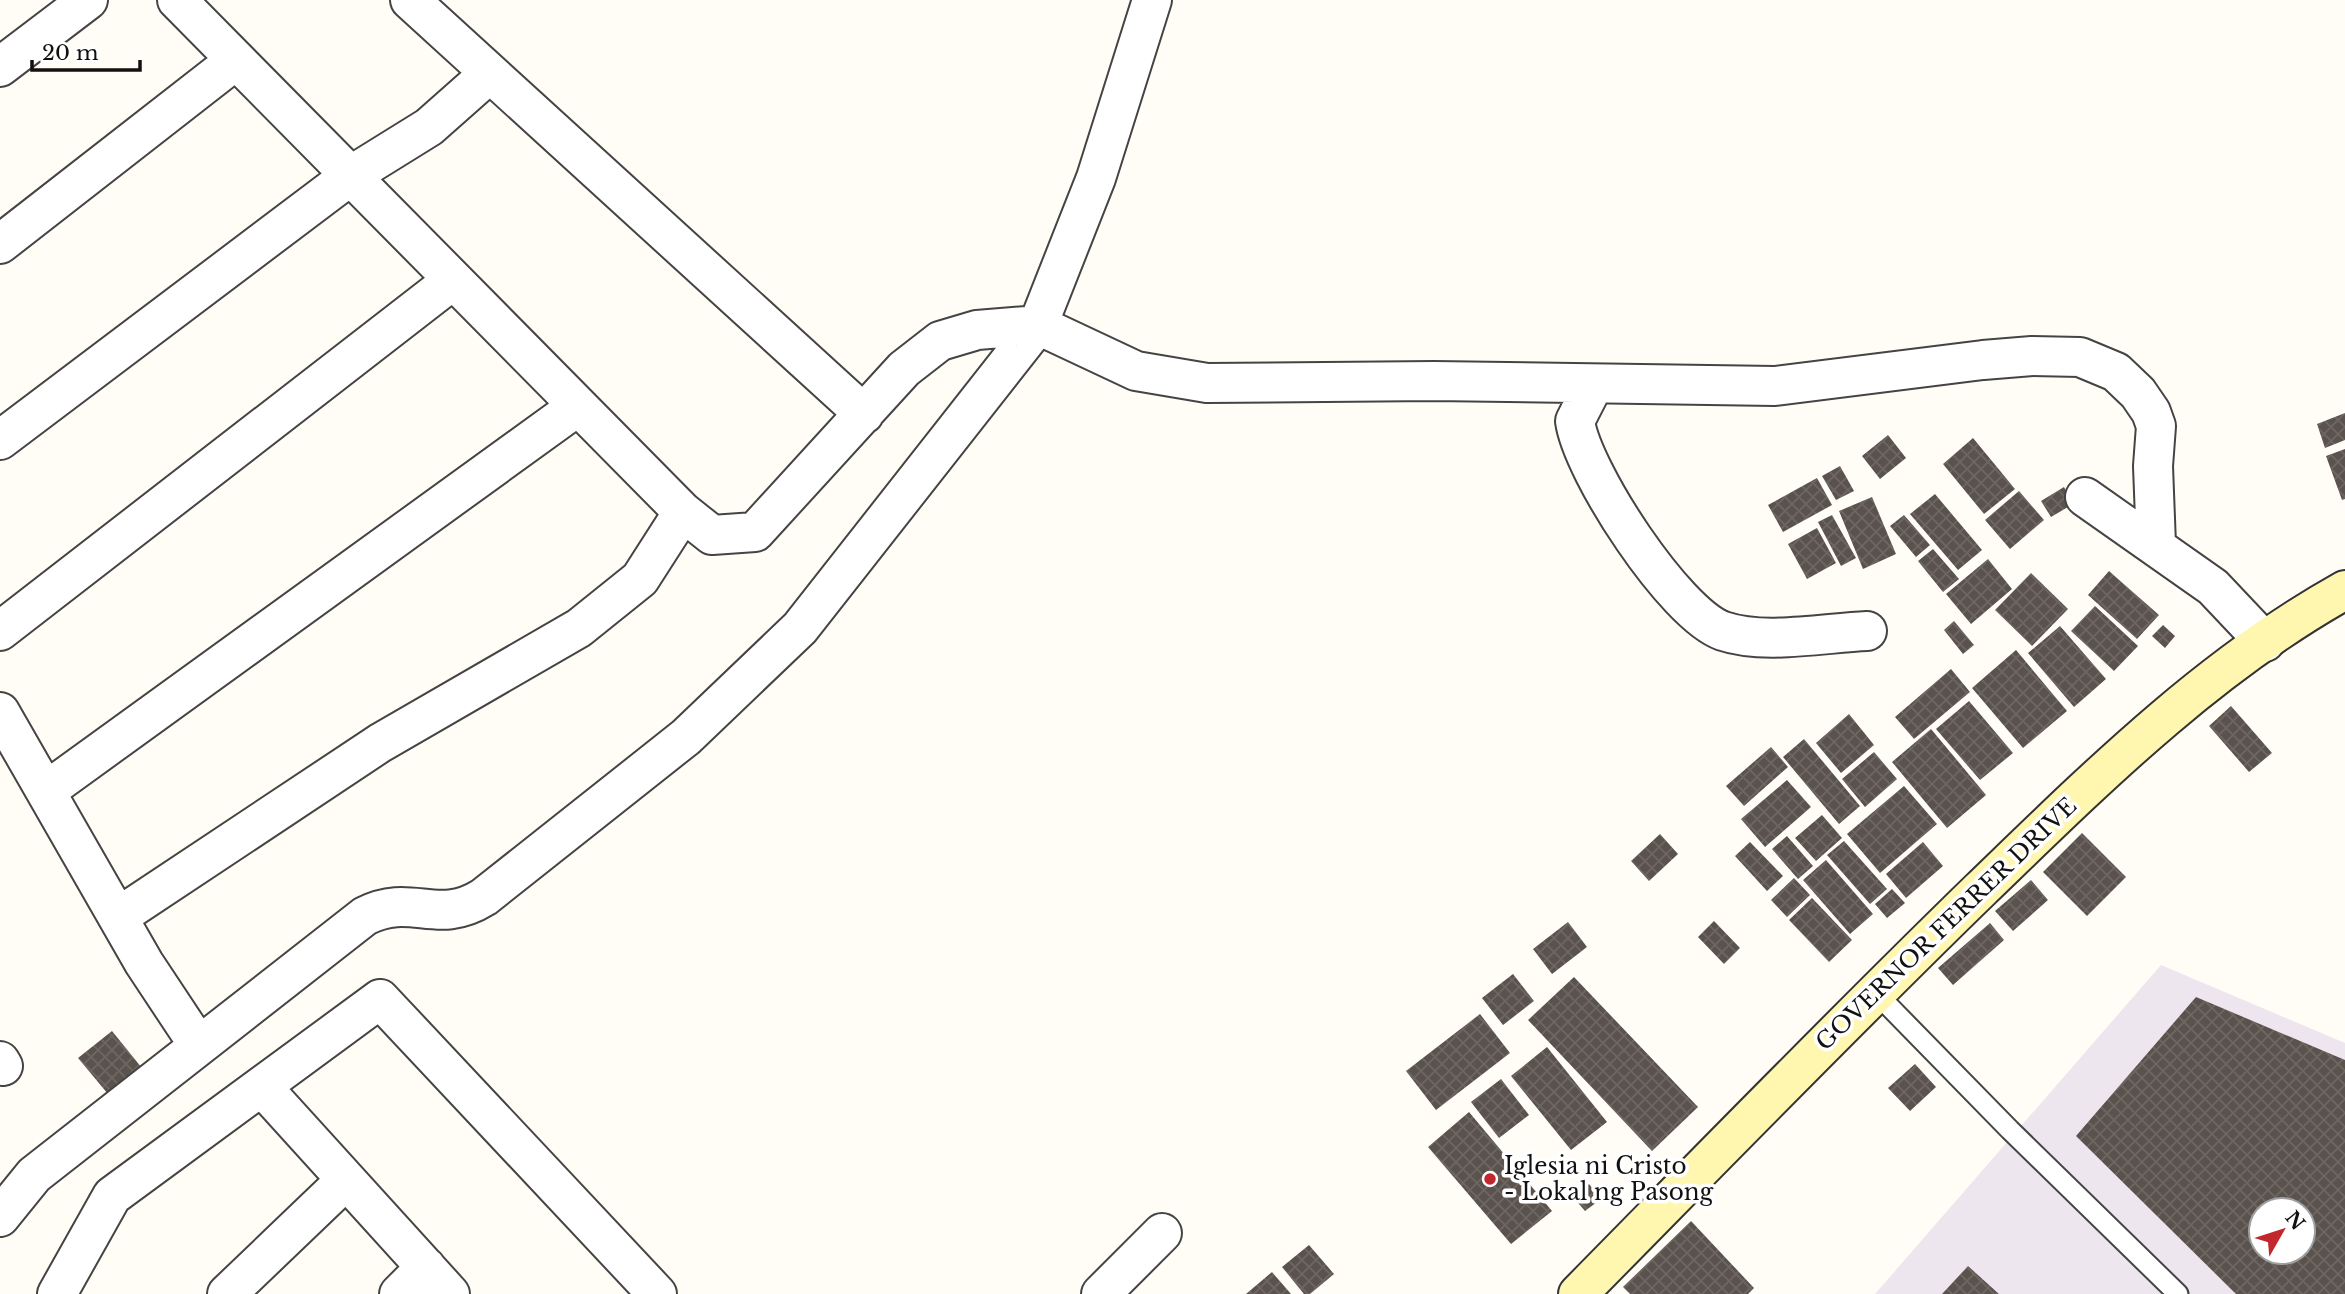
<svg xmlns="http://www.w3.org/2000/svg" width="2345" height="1294" font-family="'Libre Baskerville',serif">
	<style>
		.industrial { fill: #eee6ef; fill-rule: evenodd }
		.building { fill: url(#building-cross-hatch); fill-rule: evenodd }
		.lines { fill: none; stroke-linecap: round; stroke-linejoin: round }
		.lane-casing { stroke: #444; stroke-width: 23 }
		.street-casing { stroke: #444; stroke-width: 42 }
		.secondary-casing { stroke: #333; stroke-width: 42 }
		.lane { stroke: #fff; stroke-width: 19 }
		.street { stroke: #fff; stroke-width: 38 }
		.secondary { stroke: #fff6b0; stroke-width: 38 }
		.poi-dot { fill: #c4262e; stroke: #fff; stroke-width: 2.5 }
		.labels { text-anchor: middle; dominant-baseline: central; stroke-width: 7; stroke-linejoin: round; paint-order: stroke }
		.street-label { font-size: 23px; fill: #111; stroke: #fff }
		.poi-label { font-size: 23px; fill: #111; stroke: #fff; text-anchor: start }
	</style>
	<defs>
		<pattern id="building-cross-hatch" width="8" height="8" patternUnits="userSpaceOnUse" patternTransform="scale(1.75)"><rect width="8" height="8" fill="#5a524d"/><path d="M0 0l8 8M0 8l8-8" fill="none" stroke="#6d6662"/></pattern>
	</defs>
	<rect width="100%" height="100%" fill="#fffdf5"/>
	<path class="industrial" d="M 2161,965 L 2345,1043 L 2345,1294 L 1875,1294 ZM 2261,1210 L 2303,1210 L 2303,1252 L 2261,1252 Z"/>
	<path class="building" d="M 2345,413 L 2345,440 L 2325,448 L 2317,424 Z
		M 1888,435 L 1906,458 L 1880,479 L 1862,456 Z
		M 1973,438 L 2015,489 L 1984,514 L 1943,464 Z
		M 2345,449 L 2345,499 L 2342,500 L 2326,456 Z
		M 1840,466 L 1854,491 L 1836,500 L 1822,476 Z
		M 1817,478 L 1832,505 L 1783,532 L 1768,505 Z
		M 2064,487 L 2073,504 L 2051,517 L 2041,501 Z
		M 2019,491 L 2044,520 L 2010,549 L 1985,520 Z
		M 1935,494 L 1982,550 L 1958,570 L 1910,514 Z
		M 1872,497 L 1896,554 L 1863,569 L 1839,511 Z
		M 1832,515 L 1856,558 L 1841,566 L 1818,522 Z
		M 1904,515 L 1930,545 L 1916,557 L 1890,526 Z
		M 1817,528 L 1836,563 L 1807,579 L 1788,544 Z
		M 1933,549 L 1959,579 L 1943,592 L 1918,561 Z
		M 1988,559 L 2012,589 L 1971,624 L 1946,594 Z
		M 2109,571 L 2159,615 L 2137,639 L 2088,595 Z
		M 2031,573 L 2068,609 L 2032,646 L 1995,610 Z
		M 2095,606 L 2138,646 L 2114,671 L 2071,631 Z
		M 1954,621 L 1974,645 L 1963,654 L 1944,630 Z
		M 2163,625 L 2175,636 L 2165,648 L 2152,636 Z
		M 2060,626 L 2106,679 L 2074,707 L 2028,653 Z
		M 2016,650 L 2067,711 L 2023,748 L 1972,688 Z
		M 1951,669 L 1970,692 L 1914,739 L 1895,717 Z
		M 1969,701 L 2013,753 L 1980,780 L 1936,729 Z
		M 2231,706 L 2272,753 L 2249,772 L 2209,726 Z
		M 1849,714 L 1874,745 L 1841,773 L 1816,743 Z
		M 1931,729 L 1986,795 L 1947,828 L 1892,762 Z
		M 1804,739 L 1860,806 L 1839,824 L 1783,757 Z
		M 1771,747 L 1788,767 L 1744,806 L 1726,786 Z
		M 1874,752 L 1897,779 L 1865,807 L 1842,779 Z
		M 1787,780 L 1811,807 L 1765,847 L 1741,819 Z
		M 1904,786 L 1937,824 L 1880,873 L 1847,834 Z
		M 1822,815 L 1842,838 L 1816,861 L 1795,838 Z
		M 2082,833 L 2126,877 L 2087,916 L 2043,872 Z
		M 1660,834 L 1678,854 L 1649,881 L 1631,861 Z
		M 1787,836 L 1813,866 L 1798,879 L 1772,849 Z
		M 1844,841 L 1887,889 L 1870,904 L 1827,855 Z
		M 1750,842 L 1783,876 L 1767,891 L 1735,856 Z
		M 1923,842 L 1943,866 L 1906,898 L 1886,874 Z
		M 1826,860 L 1873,914 L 1850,934 L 1803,880 Z
		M 1794,878 L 1810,895 L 1787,917 L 1771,900 Z
		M 2031,880 L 2048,900 L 2013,931 L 1995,911 Z
		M 1892,889 L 1905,903 L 1887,918 L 1875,904 Z
		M 1812,898 L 1852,940 L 1829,962 L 1789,920 Z
		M 1714,921 L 1740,948 L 1724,964 L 1698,937 Z
		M 1568,922 L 1587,947 L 1552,974 L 1533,949 Z
		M 1990,923 L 2004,940 L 1953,985 L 1938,968 Z
		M 1513,974 L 1534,1001 L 1503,1025 L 1482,998 Z
		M 1574,977 L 1698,1107 L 1652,1151 L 1528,1020 Z
		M 2196,997 L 2345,1060 L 2345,1294 L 2236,1294 L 2076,1136 ZM 2261,1210 L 2303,1210 L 2303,1252 L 2261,1252 Z
		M 1480,1014 L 1510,1053 L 1436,1110 L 1406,1071 Z
		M 112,1031 L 146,1073 L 113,1100 L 78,1058 Z
		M 1547,1047 L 1607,1122 L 1571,1150 L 1511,1076 Z
		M 1915,1064 L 1936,1087 L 1910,1111 L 1888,1088 Z
		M 1501,1079 L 1529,1115 L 1499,1138 L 1471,1102 Z
		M 1469,1112 L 1552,1211 L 1511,1244 L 1428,1147 Z
		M 1589,1184 L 1601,1199 L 1585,1211 L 1573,1197 Z
		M 1691,1221 L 1754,1288 L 1748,1294 L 1630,1294 L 1623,1287 Z
		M 1309,1245 L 1334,1274 L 1310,1294 L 1304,1294 L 1282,1267 Z
		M 1968,1266 L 1999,1294 L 1942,1294 Z
		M 1272,1272 L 1291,1294 L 1246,1294 Z"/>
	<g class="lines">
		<g class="lane-casing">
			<path id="lane" d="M 1875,992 L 2010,1130 L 2178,1294"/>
		</g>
		<g class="street-casing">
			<path id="street" d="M 177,0 L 683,512 L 712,535 L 755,532 L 904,369 L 940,341 L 977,330 L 1038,325 L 1136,371 L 1207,383 L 1434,381 L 1775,386 L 1983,360 L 2032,356 L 2080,357 L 2116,372 L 2138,393 L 2151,412 L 2156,426 L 2153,466 L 2156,545
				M 410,0 L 864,414
				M 0,67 L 88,0
				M 0,244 L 236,60
				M 1594,384 L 1575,421 C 1582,472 1675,614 1723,631 C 1764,645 1823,633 1867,631
				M 0,440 L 350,176 L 429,127 L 490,73
				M 2085,497 L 2213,587 L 2265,642
				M 0,631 L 453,280
				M 0,712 L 144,963 L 199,1046
				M 46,791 L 578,406
				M 118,917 L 380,743 L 579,628 L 640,579 L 683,512
				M 0,1061 L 3,1066
				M 263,1088 L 450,1294
				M 0,1217 L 34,1175 L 365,916 C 413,892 436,927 484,897 L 686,737 L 800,628 L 1038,325 L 1096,178 L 1152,0
				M 57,1294 L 112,1196 L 380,999 L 657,1294
				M 227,1294 L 346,1180
				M 399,1294 L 426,1267
				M 1101,1294 L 1162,1233"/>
		</g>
		<g class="secondary-casing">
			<path id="secondary" d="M 1578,1294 C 1712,1158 1845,1021 1981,889 C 2094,780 2207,667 2345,590"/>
		</g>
		<use href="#lane" class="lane"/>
		<use href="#street" class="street"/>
		<use href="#secondary" class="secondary"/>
	</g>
	<circle class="poi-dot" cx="1490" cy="1179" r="7"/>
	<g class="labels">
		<g class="street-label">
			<text transform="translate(1946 924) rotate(-44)">GOVERNOR FERRER DRIVE</text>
		</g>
		<g class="poi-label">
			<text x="1504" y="1166">Iglesia ni Cristo<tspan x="1504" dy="26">- Lokal ng Pasong</tspan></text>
		</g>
	</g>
	<g transform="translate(2282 1231) rotate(51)"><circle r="33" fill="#ffffff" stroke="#a0a0a0" stroke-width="2"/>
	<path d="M0-5L12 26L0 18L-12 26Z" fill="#c4262e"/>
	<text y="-10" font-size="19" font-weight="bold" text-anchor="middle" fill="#111111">N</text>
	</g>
	<path d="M32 60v10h108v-10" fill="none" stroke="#111111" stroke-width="3.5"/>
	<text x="42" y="60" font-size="21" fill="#111111" stroke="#ffffff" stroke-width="5" paint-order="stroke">20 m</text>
</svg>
